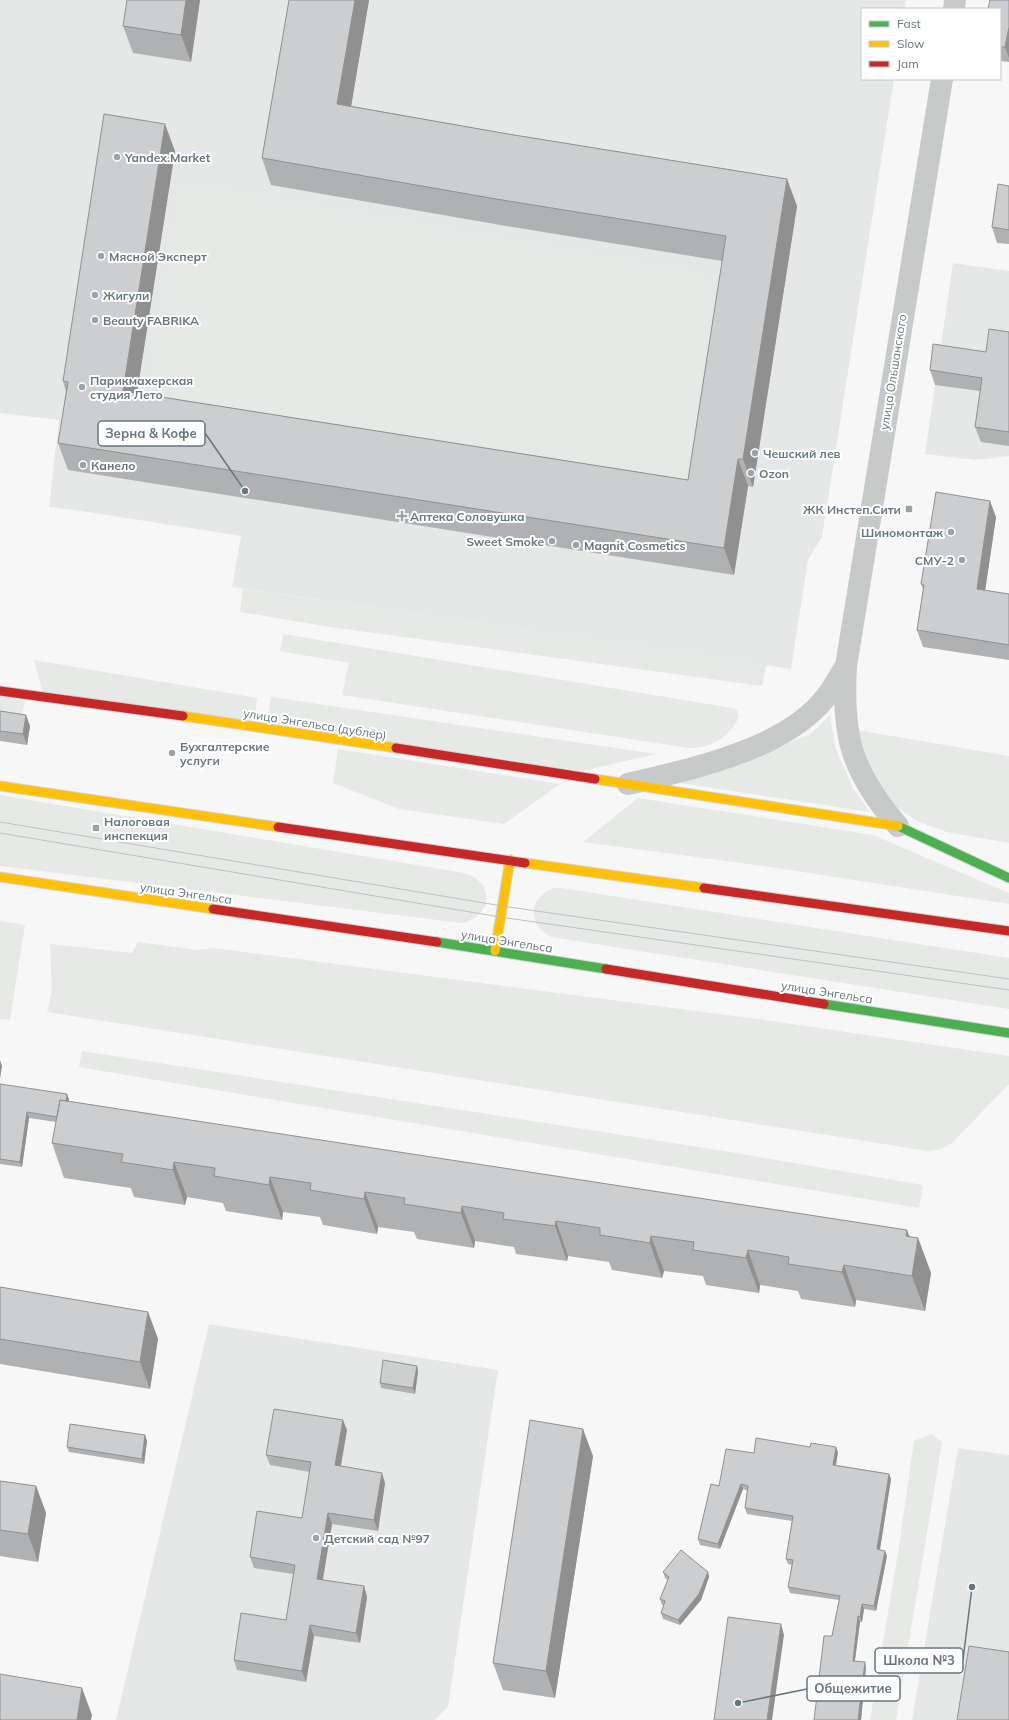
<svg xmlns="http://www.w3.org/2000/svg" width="1009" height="1720" font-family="Mulish,sans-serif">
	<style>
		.built { fill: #e6e8e7 }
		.green { fill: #e6e9e5 }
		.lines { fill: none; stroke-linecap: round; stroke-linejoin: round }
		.fast-casing { stroke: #d3d4d5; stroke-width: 11 }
		.slow-casing { stroke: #d3d4d5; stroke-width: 11 }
		.jam-casing { stroke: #d3d4d5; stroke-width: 11 }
		.street { stroke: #c8caca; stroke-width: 22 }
		.fast { stroke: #4caf50; stroke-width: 9 }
		.slow { stroke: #ffc107; stroke-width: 9 }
		.jam { stroke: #c62828; stroke-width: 9 }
		.tram { stroke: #bec1c1; stroke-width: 1 }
		.wall { fill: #b0b1b2 }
		.shaded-wall { fill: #909091 }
		.building { fill: #cdcecf; stroke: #909091 }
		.poi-dot { fill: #99a4a9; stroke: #fff; stroke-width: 1.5 }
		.labels { text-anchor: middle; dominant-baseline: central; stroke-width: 4; stroke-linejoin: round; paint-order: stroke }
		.poi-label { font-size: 12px; font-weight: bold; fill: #66777f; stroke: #fff; text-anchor: start }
		.street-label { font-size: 12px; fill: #66777f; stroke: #fff }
		.leader { fill: none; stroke: #66777f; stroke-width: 1.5 }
		.callout-dot { fill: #66777f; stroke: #fff; stroke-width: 1.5 }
		.callout { fill: #fff; stroke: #66777f; stroke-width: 1.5 }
		.callout-label { font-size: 13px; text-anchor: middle; font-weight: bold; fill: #66777f }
	</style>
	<rect width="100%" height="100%" fill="#f7f7f7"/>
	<path class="built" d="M 0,0 L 906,0 L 905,9 L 862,9 L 862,79 L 894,79 L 822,537 L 808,560 L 791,669 L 232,587 L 241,536 L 88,512 L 49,507 L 59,420 L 0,413 Z
		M 953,263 L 1009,271 L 1009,456 L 976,460 L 925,454 Z
		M 209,1324 L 498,1370 L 448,1707 L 434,1720 L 116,1720 Z
		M 958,1448 L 1009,1455 L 1009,1720 L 912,1720 Z"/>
	<path class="green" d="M 188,183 L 702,273 L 712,283 L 715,297 L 686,491 L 148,395 L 179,190 L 184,184 Z
		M 243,589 L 766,665 L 762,686 L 330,627 L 240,612 Z
		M 283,634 L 732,708 L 737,710 L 739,717 C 729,738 711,748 689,748 L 342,695 L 349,663 L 280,651 Z
		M 34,660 L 257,698 L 254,724 L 43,693 Z
		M 0,696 L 25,700 L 22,716 L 0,712 Z
		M 271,697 L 656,754 L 582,771 L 267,724 Z
		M 830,715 L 836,750 L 853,788 L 870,812 L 680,783 L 750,759 L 812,733 Z
		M 851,729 L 1009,756 L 1009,843 L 947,832 L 917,821 L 898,808 L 881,792 Z
		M 338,749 L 560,784 L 504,824 L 399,809 L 333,783 Z
		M 0,795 L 464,873 C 495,881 493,917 462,923 L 0,866 Z
		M 638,798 L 873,835 L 1009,893 L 1009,904 L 764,866 L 583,842 Z
		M 553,888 L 561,888 L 1009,958 L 1009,1009 L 551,937 C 527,925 528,898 553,888 Z
		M 0,921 L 25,925 L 10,1020 L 0,1019 Z
		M 138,942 L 198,950 L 213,948 L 765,1020 L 1009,1056 L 1009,1084 L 952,1143 L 941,1149 L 928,1151 L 47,1012 L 52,988 L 50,944 L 132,953 Z
		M 82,1051 L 718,1150 L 923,1185 L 919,1208 L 79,1067 Z
		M 931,1434 L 942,1442 L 896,1720 L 870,1720 L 899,1547 L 914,1441 Z"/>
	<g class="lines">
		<g class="fast-casing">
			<path id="fast" d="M 898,826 L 1009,878
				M 437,942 L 606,969
				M 824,1004 L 1009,1033"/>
		</g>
		<g class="slow-casing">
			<path id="slow" d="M 183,716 L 396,748
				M 595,779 L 898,826
				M 0,786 L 278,827
				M 525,863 L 704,888
				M 0,877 L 213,909
				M 495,951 L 510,860"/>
		</g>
		<g class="jam-casing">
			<path id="jam" d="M 0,691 L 183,716
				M 396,748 L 595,779
				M 278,827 L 525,863
				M 704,888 L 1009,931
				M 213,909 L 437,942
				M 606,969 L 824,1004"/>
		</g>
		<path class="street" d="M 954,9 L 955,0
			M 628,784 C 691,769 785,750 826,697 C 833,688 838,678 844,669
			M 898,826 C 851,771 842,737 846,666 L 942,79"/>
		<use href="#fast" class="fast"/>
		<use href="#slow" class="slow"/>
		<use href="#jam" class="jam"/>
		<path class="tram" d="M 0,822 L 502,906 L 1009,979
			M 0,833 L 500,917 L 1009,990"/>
	</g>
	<path class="wall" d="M 200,0 L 191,62 L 133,53 L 123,26 Z
		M 289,0 L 369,0 L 351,106 L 508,134 L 787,179 L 797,206 L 753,487 L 748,486 L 734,575 L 68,470 L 58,443 L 66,392 L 63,381 L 175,151 L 137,393 L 688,480 L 722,261 L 506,226 L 271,185 L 262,158 Z
		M 1009,0 L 1009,62 L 1000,61 L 1000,9 Z
		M 1009,186 L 1009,244 L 997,243 L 992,227 Z
		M 1009,332 L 1009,446 L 981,442 L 975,427 L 980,391 L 935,385 L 930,370 L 986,352 Z
		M 996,517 L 985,590 L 1009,594 L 1009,660 L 923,647 L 917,630 L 923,589 L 921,584 Z
		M 0,711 L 30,726 L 27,745 L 0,741 Z
		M 0,1084 L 69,1099 L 69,1101 L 918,1238 L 931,1273 L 925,1311 L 856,1300 L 855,1307 L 801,1299 L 798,1291 L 760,1285 L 759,1293 L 706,1285 L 703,1276 L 664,1271 L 662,1278 L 612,1270 L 609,1262 L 568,1256 L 567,1261 L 516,1254 L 514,1247 L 475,1241 L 474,1248 L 417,1239 L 414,1232 L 378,1227 L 377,1234 L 323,1225 L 320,1217 L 283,1212 L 282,1220 L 226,1211 L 223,1203 L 187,1197 L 185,1205 L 134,1197 L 131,1188 L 64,1178 L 52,1143 L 56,1122 L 29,1118 L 22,1167 L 0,1164 Z
		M 0,1287 L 148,1312 L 158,1339 L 150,1389 L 0,1364 Z
		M 417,1366 L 418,1371 L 415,1394 L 381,1388 L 380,1383 Z
		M 347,1430 L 341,1466 L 385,1483 L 378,1531 L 332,1524 L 323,1580 L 364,1586 L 367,1597 L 360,1643 L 314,1636 L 306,1682 L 237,1670 L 234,1660 L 286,1620 L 293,1574 L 254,1568 L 250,1557 L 302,1518 L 310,1472 L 270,1465 L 266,1455 Z
		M 145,1435 L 147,1441 L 144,1464 L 69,1452 L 67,1447 Z
		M 838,1452 L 836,1465 L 889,1474 L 891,1479 L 880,1550 L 887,1556 L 876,1611 L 864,1609 L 862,1622 L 860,1622 L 855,1661 L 866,1667 L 861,1720 L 832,1636 L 839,1600 L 790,1593 L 788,1587 L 792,1565 L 788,1564 L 786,1559 L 792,1521 L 747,1514 L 745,1508 L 748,1491 L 743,1489 L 720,1549 L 700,1545 L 698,1539 L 719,1486 L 754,1453 Z
		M 593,1456 L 555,1698 L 503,1690 L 493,1663 Z
		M 0,1481 L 36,1486 L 46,1513 L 38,1562 L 0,1556 Z
		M 663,1572 L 708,1572 L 709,1577 L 701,1600 L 680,1625 L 663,1619 L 661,1613 L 664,1605 L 662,1605 L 660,1599 L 668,1580 L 665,1578 Z"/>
	<path class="shaded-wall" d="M 186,0 L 200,0 L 191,62 L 181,35 Z
		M 355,0 L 369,0 L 347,131 L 337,104 Z
		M 1009,27 L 1009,58 L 1005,47 Z
		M 165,124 L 175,151 L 133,418 L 123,391 Z
		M 787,179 L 797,206 L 753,487 L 743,459 Z
		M 738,459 L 748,486 L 734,575 L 724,548 Z
		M 990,501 L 996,517 L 983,605 L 977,589 Z
		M 26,715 L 30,726 L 27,745 L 23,734 Z
		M 0,1060 L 2,1066 L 0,1079 Z
		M 67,1094 L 69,1099 L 65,1123 L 63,1118 Z
		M 27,1112 L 29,1118 L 22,1167 L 20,1162 Z
		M 174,1162 L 187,1197 L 185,1205 L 173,1170 Z
		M 270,1177 L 283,1212 L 282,1220 L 269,1185 Z
		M 365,1192 L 378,1227 L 377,1234 L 364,1199 Z
		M 462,1206 L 475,1241 L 474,1248 L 461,1213 Z
		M 556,1221 L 568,1256 L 567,1261 L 555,1226 Z
		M 907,1230 L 916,1254 L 918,1238 L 931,1273 L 925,1311 L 912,1276 L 906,1236 Z
		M 651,1236 L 664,1271 L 662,1278 L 650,1243 Z
		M 748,1250 L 760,1285 L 759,1293 L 746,1258 Z
		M 844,1265 L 856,1300 L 855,1307 L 842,1272 Z
		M 148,1312 L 158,1339 L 150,1389 L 140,1362 Z
		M 417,1366 L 418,1371 L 415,1394 L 413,1388 Z
		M 343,1420 L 347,1430 L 339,1475 L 335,1465 Z
		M 583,1429 L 593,1456 L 555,1698 L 546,1671 Z
		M 145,1435 L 147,1441 L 144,1464 L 142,1459 Z
		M 836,1447 L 838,1452 L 835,1470 L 833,1465 Z
		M 382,1473 L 385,1483 L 378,1531 L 374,1520 Z
		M 889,1474 L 891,1479 L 879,1555 L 877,1549 Z
		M 741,1484 L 743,1489 L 720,1549 L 718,1544 Z
		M 36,1486 L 46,1513 L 38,1562 L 28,1534 Z
		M 328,1513 L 332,1524 L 321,1589 L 317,1579 Z
		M 885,1551 L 887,1556 L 876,1611 L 874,1606 Z
		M 708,1572 L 709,1577 L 701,1600 L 680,1625 L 678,1620 Z
		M 364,1586 L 367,1597 L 360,1643 L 356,1633 Z
		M 862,1604 L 864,1609 L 862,1622 L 860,1617 Z
		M 858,1616 L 860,1622 L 854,1666 L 853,1661 Z
		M 781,1624 L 784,1635 L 772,1720 L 767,1720 Z
		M 310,1625 L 314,1636 L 306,1682 L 302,1671 Z
		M 865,1662 L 866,1667 L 861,1720 L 858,1720 Z
		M 82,1688 L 92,1715 L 91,1720 L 77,1720 Z"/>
	<path class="building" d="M 127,0 L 186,0 L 181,35 L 123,26 Z
		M 289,0 L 355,0 L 337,104 L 508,134 L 787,179 L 743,459 L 738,459 L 724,548 L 58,443 L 68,382 L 63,381 L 104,114 L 165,124 L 123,391 L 688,480 L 726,236 L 496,199 L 262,158 Z
		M 990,0 L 1009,0 L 1009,27 L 1005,47 L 1000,47 L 1000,9 L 988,9 Z
		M 998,184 L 1009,186 L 1009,230 L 992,227 Z
		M 989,329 L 1009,332 L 1009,432 L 975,427 L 982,378 L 930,370 L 933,344 L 986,352 Z
		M 936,492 L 990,501 L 977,589 L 1009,594 L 1009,645 L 917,630 L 924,585 L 921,584 Z
		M 0,711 L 26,715 L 23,734 L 0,731 Z
		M 0,1084 L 67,1094 L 66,1101 L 60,1100 L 57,1117 L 27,1112 L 20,1162 L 0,1159 Z
		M 60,1100 L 907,1230 L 906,1236 L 918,1238 L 912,1276 L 844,1265 L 842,1272 L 788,1264 L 789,1257 L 748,1250 L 746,1258 L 693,1250 L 694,1242 L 651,1236 L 650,1243 L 600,1235 L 600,1228 L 556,1221 L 555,1226 L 503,1219 L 504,1213 L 462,1206 L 461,1213 L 404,1204 L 405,1198 L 365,1192 L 364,1199 L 310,1190 L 311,1183 L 270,1177 L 269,1185 L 214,1176 L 215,1168 L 174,1162 L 173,1170 L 121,1162 L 123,1154 L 52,1143 Z
		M 0,1287 L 148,1312 L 140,1362 L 0,1339 Z
		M 383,1360 L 417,1366 L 413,1388 L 380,1383 Z
		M 274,1409 L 343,1420 L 335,1465 L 382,1473 L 374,1520 L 328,1513 L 317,1579 L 364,1586 L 356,1633 L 310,1625 L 302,1671 L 234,1660 L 241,1613 L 286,1620 L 295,1565 L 250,1557 L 257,1511 L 302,1518 L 311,1462 L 266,1455 Z
		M 530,1420 L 583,1429 L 546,1671 L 493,1663 Z
		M 70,1424 L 145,1435 L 142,1459 L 67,1447 Z
		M 756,1438 L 810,1447 L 811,1443 L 836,1447 L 833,1465 L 889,1474 L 877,1549 L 885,1551 L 874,1606 L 862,1604 L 860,1617 L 858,1616 L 853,1661 L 865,1662 L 858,1720 L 814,1720 L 824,1636 L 832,1636 L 840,1596 L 788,1587 L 793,1560 L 786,1559 L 793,1516 L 745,1508 L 748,1486 L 741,1484 L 718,1544 L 698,1539 L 711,1484 L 719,1486 L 726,1449 L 754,1453 Z
		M 0,1481 L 36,1486 L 28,1534 L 0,1530 Z
		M 681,1550 L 708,1572 L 699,1594 L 678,1620 L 661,1613 L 665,1601 L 660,1599 L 669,1577 L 663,1572 Z
		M 728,1617 L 781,1624 L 767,1720 L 714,1720 Z
		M 969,1646 L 1009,1652 L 1009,1720 L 957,1720 Z
		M 0,1674 L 82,1688 L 77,1720 L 0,1720 Z"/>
	<g class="poi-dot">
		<circle cx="117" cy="157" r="4"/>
		<circle cx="101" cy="256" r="4"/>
		<circle cx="95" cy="295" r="4"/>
		<circle cx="95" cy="320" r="4"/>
		<circle cx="82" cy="387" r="4"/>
		<circle cx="755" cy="453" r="4"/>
		<circle cx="83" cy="465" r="4"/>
		<circle cx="751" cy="473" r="4"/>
		<rect x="905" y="505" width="8" height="8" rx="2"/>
		<path d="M400 510h4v4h4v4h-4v4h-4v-4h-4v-4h4z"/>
		<circle cx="951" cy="532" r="4"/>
		<circle cx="552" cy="541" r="4"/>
		<circle cx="576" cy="545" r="4"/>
		<circle cx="962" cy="560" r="4"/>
		<circle cx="172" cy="753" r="4"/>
		<rect x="92" y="824" width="8" height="8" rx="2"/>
		<circle cx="316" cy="1538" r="4"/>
	</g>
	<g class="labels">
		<g class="poi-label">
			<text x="125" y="157">Yandex.Market</text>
			<text x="109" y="256">Мясной Эксперт</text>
			<text x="103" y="295">Жигули</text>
			<text x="103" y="320">Beauty FABRIKA</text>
			<text x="90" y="380">Парикмаxерская<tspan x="90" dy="14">студия Лето</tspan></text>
			<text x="763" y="453">Чешский лев</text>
			<text x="91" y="465">Канело</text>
			<text x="759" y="473">Ozon</text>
			<text x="901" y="509" text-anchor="end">ЖК Инстеп.Сити</text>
			<text x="410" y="516">Аптека Соловушка</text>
			<text x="943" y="532" text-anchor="end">Шиномонтаж</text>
			<text x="544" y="541" text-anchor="end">Sweet Smoke</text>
			<text x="584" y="545">Magnit Cosmetics</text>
			<text x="954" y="560" text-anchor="end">СМУ-2</text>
			<text x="180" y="746">Бухгалтерские<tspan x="180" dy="14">услуги</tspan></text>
			<text x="104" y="821">Налоговая<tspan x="104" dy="14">инспекция</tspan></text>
			<text x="324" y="1538">Детский сад №97</text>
		</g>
		<g class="street-label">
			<text transform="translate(893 372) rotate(-81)">улица Ольшанского</text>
			<text transform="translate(315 724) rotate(9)">улица Энгельса (дублёр)</text>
			<text transform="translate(186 893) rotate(8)">улица Энгельса</text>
			<text transform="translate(507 941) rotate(9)">улица Энгельса</text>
			<text transform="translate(827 992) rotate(9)">улица Энгельса</text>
		</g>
	</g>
	<path class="leader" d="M245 491L205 433M972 1587L963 1660M738 1703L807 1689"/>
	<g class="callout-dot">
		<circle cx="245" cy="491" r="4"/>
		<circle cx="972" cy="1587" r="4"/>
		<circle cx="738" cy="1703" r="4"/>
	</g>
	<g class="callout">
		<rect x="98" y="421" width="107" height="25" rx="4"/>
		<rect x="875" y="1648" width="88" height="25" rx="4"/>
		<rect x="807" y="1676" width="93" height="25" rx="4"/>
	</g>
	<g class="callout-label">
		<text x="151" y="438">Зерна &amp; Кофе</text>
		<text x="919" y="1665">Школа №3</text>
		<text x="853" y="1693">Общежитие</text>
	</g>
	<rect x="861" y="8" width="140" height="72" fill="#ffffff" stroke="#c2c9cc"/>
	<rect x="869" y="21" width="20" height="6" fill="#4caf50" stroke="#c2c9cc"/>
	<text x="897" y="28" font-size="12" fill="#66777f">Fast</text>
	<rect x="869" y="41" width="20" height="6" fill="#ffc107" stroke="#c2c9cc"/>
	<text x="897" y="48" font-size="12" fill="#66777f">Slow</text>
	<rect x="869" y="61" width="20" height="6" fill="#c62828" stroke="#c2c9cc"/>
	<text x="897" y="68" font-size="12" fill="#66777f">Jam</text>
</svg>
